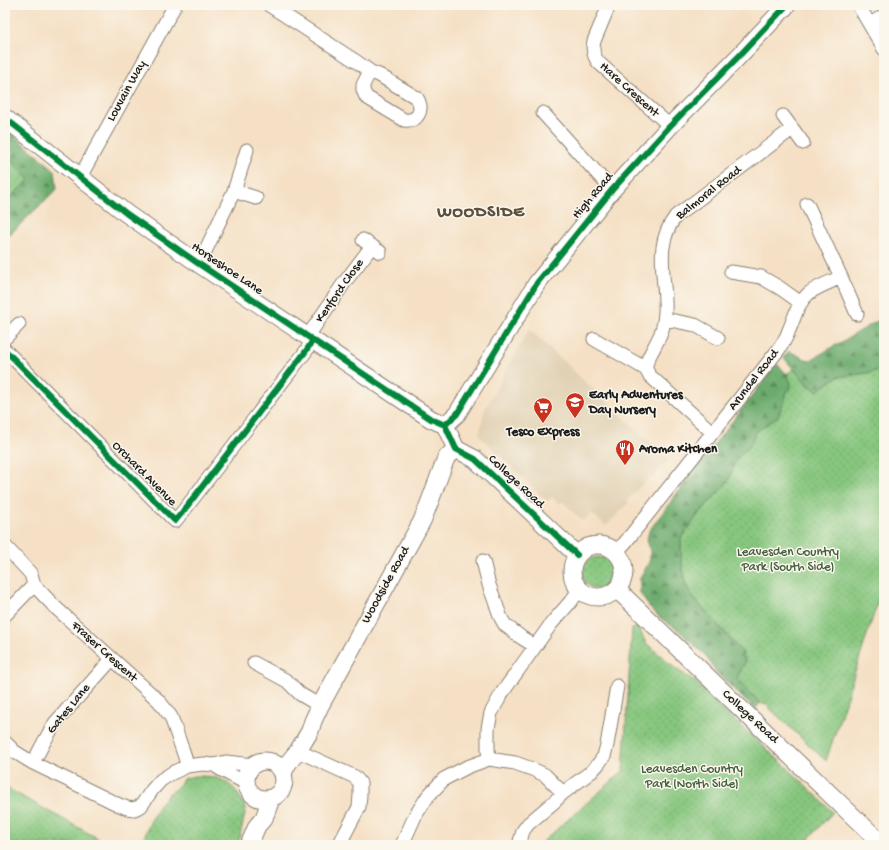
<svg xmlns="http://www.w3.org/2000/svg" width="889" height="850" font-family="'Gochi Hand',sans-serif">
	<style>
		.built { fill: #e1d1b4 }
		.grass { fill: url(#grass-dots); stroke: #51714d }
		.forest { fill: url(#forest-firs); stroke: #446444 }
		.garden { fill: url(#garden-furrows); stroke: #51714d }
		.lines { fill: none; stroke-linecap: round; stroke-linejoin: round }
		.minor-casing { stroke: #887e70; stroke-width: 15 }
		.tertiary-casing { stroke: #887e70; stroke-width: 19 }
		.minor { stroke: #fff; stroke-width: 13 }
		.tertiary { stroke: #fff; stroke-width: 17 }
		.cycleway-casing { stroke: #fbf7ec; stroke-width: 8 }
		.cycleway { stroke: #00873e; stroke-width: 6 }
		.labels { text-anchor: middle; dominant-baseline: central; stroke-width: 3; stroke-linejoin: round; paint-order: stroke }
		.street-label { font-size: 13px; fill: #1c1c1c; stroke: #fbf7ec }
		.poi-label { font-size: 13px; font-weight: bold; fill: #1c1c1c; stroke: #fbf7ec; text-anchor: start }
		.park-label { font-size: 13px; fill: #466043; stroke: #fbf7ec }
		.district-label { font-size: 17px; font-weight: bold; letter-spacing: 1px; fill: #5c4f3d; stroke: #fbf7ec }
	</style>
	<defs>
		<pattern id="grass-dots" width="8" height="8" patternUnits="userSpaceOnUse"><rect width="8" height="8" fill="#86c67e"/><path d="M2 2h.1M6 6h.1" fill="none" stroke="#73aa6c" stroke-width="1.8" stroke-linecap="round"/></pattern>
		<pattern id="forest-firs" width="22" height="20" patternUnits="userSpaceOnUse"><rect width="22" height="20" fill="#6cab6d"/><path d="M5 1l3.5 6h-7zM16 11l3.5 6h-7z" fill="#588a59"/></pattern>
		<pattern id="garden-furrows" width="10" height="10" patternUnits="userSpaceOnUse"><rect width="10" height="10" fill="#86c67e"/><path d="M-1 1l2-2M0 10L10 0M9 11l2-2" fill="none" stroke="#73aa6c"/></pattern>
	</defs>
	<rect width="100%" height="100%" fill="#fbf7ec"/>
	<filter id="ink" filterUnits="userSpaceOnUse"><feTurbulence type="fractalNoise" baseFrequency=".025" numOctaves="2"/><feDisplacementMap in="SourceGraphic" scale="8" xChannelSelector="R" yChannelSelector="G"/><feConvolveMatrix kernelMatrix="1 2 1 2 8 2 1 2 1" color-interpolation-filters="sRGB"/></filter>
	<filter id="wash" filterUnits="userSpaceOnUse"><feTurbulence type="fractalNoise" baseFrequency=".012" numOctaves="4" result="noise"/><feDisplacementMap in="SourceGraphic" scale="16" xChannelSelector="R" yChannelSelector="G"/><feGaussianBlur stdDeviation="0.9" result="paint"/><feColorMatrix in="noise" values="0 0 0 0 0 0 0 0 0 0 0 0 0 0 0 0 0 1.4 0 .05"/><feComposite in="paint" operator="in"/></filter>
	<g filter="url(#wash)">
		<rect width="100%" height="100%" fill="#f5e0c5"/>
		<path class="built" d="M 529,329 L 668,459 L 653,478 L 649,478 L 627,500 L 629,502 L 606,526 L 591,513 L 583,521 L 562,501 L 559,504 L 552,497 L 547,501 L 479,435 L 485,409 Z"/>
		<path class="grass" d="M 793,368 L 807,384 L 817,391 L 837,377 L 867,373 L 884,369 L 884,583 L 826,761 L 766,705 L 760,703 L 737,678 L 745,662 L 743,653 L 692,596 L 685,582 L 681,557 L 681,537 L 698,515 L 729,480 L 736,459 L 748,448 L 756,432 L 778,416 L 791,383 L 787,374 Z
			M582 573a16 16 0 1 1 32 0a16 16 0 1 1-32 0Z
			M 638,627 L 646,643 L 676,669 L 696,682 L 716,704 L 790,770 L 833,812 L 803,845 L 539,845 L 623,771 L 632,629 Z
			M 194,776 C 206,776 220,776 230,785 C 237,790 242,802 246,809 L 238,845 L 141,844 C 147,831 154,809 164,799 C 171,790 178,790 183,779 Z
			M 5,787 L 110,845 L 5,845 Z"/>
		<path class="forest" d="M 5,128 L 55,170 L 57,189 L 5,239 L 5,202 L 29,180 L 5,154 Z
			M 884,317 L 884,369 L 867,373 L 837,377 L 817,391 L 807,384 L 783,357 L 789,351 L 809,361 Z
			M 777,364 L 787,374 L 791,383 L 778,416 L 756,432 L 748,448 L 736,459 L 729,480 L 698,515 L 681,538 L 681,557 L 685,582 L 692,596 L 743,653 L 745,662 L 737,678 L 760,703 L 755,710 L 717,673 L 705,655 L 678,630 L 659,617 L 647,604 L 640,593 L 640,578 L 650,560 L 650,551 L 647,540 L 649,531 L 689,477 Z"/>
		<path class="garden" d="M 5,154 L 29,180 L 5,202 Z"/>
	</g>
	<g filter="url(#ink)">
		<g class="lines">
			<g class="minor-casing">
				<path id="minor" d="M 269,5 L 357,62 L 371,72 L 379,75 L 417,98 C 424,110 418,122 404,120 L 366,97 L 363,90 L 363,85 L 367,77 L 371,72
					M 609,5 L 594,41 C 592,50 593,56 599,63 L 670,126
					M 860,8 L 884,49
					M 870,24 L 884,16
					M 543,113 L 612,190
					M 783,116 L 803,143
					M 80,177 L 175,5
					M 234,191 L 256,198
					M 363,240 L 380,252
					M 199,264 L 234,191 L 247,150
					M 731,272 L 761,277 L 780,288 L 801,303
					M 841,277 L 857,314
					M 665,319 L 695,325 L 718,338
					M 308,336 L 344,283 L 372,246
					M 5,338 L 19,324
					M 594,339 L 646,369
					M 5,350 L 175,521 L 185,509 L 306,351 L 313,340
					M 712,432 L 649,375 C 648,372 645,370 646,366 C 646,359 658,342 661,333 C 675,293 647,253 676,216 L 792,129
					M 5,546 L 31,574 L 34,585 L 55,607 L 159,701 L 171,717 L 185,757 L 187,766
					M 615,551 L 624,544 L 779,349 C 783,343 787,337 789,330 C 795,317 797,304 808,294 C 816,287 831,282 841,277 L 807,204
					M 483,561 L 489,585 L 501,618 L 505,625 L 522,638 L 535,646
					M 5,615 L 34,585
					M 254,663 L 287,681 L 300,694 L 320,706
					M 5,742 L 15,752 L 33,763 L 117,804 L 127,808 L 134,809 L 141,806 L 152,790 L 161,780 L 172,773 L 187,766 L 203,764 L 214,765 L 226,762 L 253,765
					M 298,751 L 355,777 L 360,783 L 360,795 L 359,807 L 339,845
					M 489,759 L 488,749 L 488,728 L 491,713 L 502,693 L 551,624 L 572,600 L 579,590
					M 33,763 L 44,742 L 55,723 L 112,659
					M 214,765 C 224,772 235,777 246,783
					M 402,845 L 415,816 L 428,796 L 444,779 L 467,767 L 489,759 L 515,763 L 532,769 L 545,775 L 563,793
					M 519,845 L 523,831 L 528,824 L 555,801 L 563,793 L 592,771 L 599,763 L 604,756 L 607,745 L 617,686"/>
			</g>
			<g class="tertiary-casing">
				<path id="tertiary" d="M 5,118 L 127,214 L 199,264 L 431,419 L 445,425
					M 445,425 L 457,414 L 537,283 L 612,190 L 670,126 L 740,55 L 787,5
					M 445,425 L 456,449 L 475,459 L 577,555
					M572 571a26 26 0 1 1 52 0a26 26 0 1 1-52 0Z
					M 617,590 L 626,598 L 737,705 L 756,723 L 883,845
					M246 780a19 19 0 1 1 38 0a19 19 0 1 1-38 0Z
					M 283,773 L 288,763 L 298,751 L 310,731 L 313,721 L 320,706 L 422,521 L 430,501 L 446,458 L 456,449
					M 249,845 L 257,826 L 264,818 L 271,799"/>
			</g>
			<use href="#minor" class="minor"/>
			<use href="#tertiary" class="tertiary"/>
			<g class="cycleway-casing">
				<path id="cycleway" d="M 5,118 L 127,214 L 199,264 L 431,419 L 445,425
					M 5,350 L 175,521 L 185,509 L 306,351 L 313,340
					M 445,425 L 457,414 L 537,283 L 612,190 L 670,126 L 740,55 L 787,5
					M 445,425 L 456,449 L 475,459 L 577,555"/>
			</g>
			<use href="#cycleway" class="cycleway"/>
		</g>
	</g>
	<defs>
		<g id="school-pin" transform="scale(1)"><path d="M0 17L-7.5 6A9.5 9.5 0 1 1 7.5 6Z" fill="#c8321e" stroke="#fbf7ec"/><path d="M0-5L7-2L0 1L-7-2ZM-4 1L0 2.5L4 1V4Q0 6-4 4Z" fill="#fff"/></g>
		<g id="supermarket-pin" transform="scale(1)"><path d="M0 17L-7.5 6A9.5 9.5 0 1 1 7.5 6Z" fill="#c8321e" stroke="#fbf7ec"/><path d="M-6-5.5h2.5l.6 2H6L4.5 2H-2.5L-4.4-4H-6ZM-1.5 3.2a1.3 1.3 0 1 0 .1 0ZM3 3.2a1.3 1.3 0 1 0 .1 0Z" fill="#fff"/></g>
		<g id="restaurant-pin" transform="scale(1)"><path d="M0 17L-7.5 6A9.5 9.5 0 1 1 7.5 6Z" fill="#c8321e" stroke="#fbf7ec"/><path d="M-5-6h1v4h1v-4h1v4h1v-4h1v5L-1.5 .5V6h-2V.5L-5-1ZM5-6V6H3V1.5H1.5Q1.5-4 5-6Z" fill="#fff"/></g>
	</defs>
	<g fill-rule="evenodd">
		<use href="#school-pin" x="575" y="402"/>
		<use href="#supermarket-pin" x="543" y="407"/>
		<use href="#restaurant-pin" x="625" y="449"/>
	</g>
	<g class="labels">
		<g class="street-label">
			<text transform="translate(629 90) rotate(42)">Hare Crescent</text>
			<text transform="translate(127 91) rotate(-61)">Louvain Way</text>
			<text transform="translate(709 193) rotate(-38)">Balmoral Road</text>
			<text transform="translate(593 196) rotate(-50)">High Road</text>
			<text transform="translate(227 269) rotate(34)">Horseshoe Lane</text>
			<text transform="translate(340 291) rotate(-55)">Kenford Close</text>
			<text transform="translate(754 380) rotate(-52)">Arundel Road</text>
			<text transform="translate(144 474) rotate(45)">Orchard Avenue</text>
			<text transform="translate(516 482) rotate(43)">College Road</text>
			<text transform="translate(386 585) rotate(-61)">Woodside Road</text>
			<text transform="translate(104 652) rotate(42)">Fraser Crescent</text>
			<text transform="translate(69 709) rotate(-51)">Gates Lane</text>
			<text transform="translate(750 717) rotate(43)">College Road</text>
		</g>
		<g class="poi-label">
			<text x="589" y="395">Early Adventures<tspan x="589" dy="15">Day Nursery</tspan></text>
			<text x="543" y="432" text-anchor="middle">Tesco Express</text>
			<text x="639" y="449">Aroma Kitchen</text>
		</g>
		<g class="park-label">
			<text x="788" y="552">Leavesden Country<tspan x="788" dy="15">Park (South Side)</tspan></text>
			<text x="692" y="769">Leavesden Country<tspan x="692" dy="15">Park (North Side)</tspan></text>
		</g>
		<g class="district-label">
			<text x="481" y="213">WOODSIDE</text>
		</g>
	</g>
	<rect width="889" height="850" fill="none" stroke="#fbf7ec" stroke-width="20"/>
</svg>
